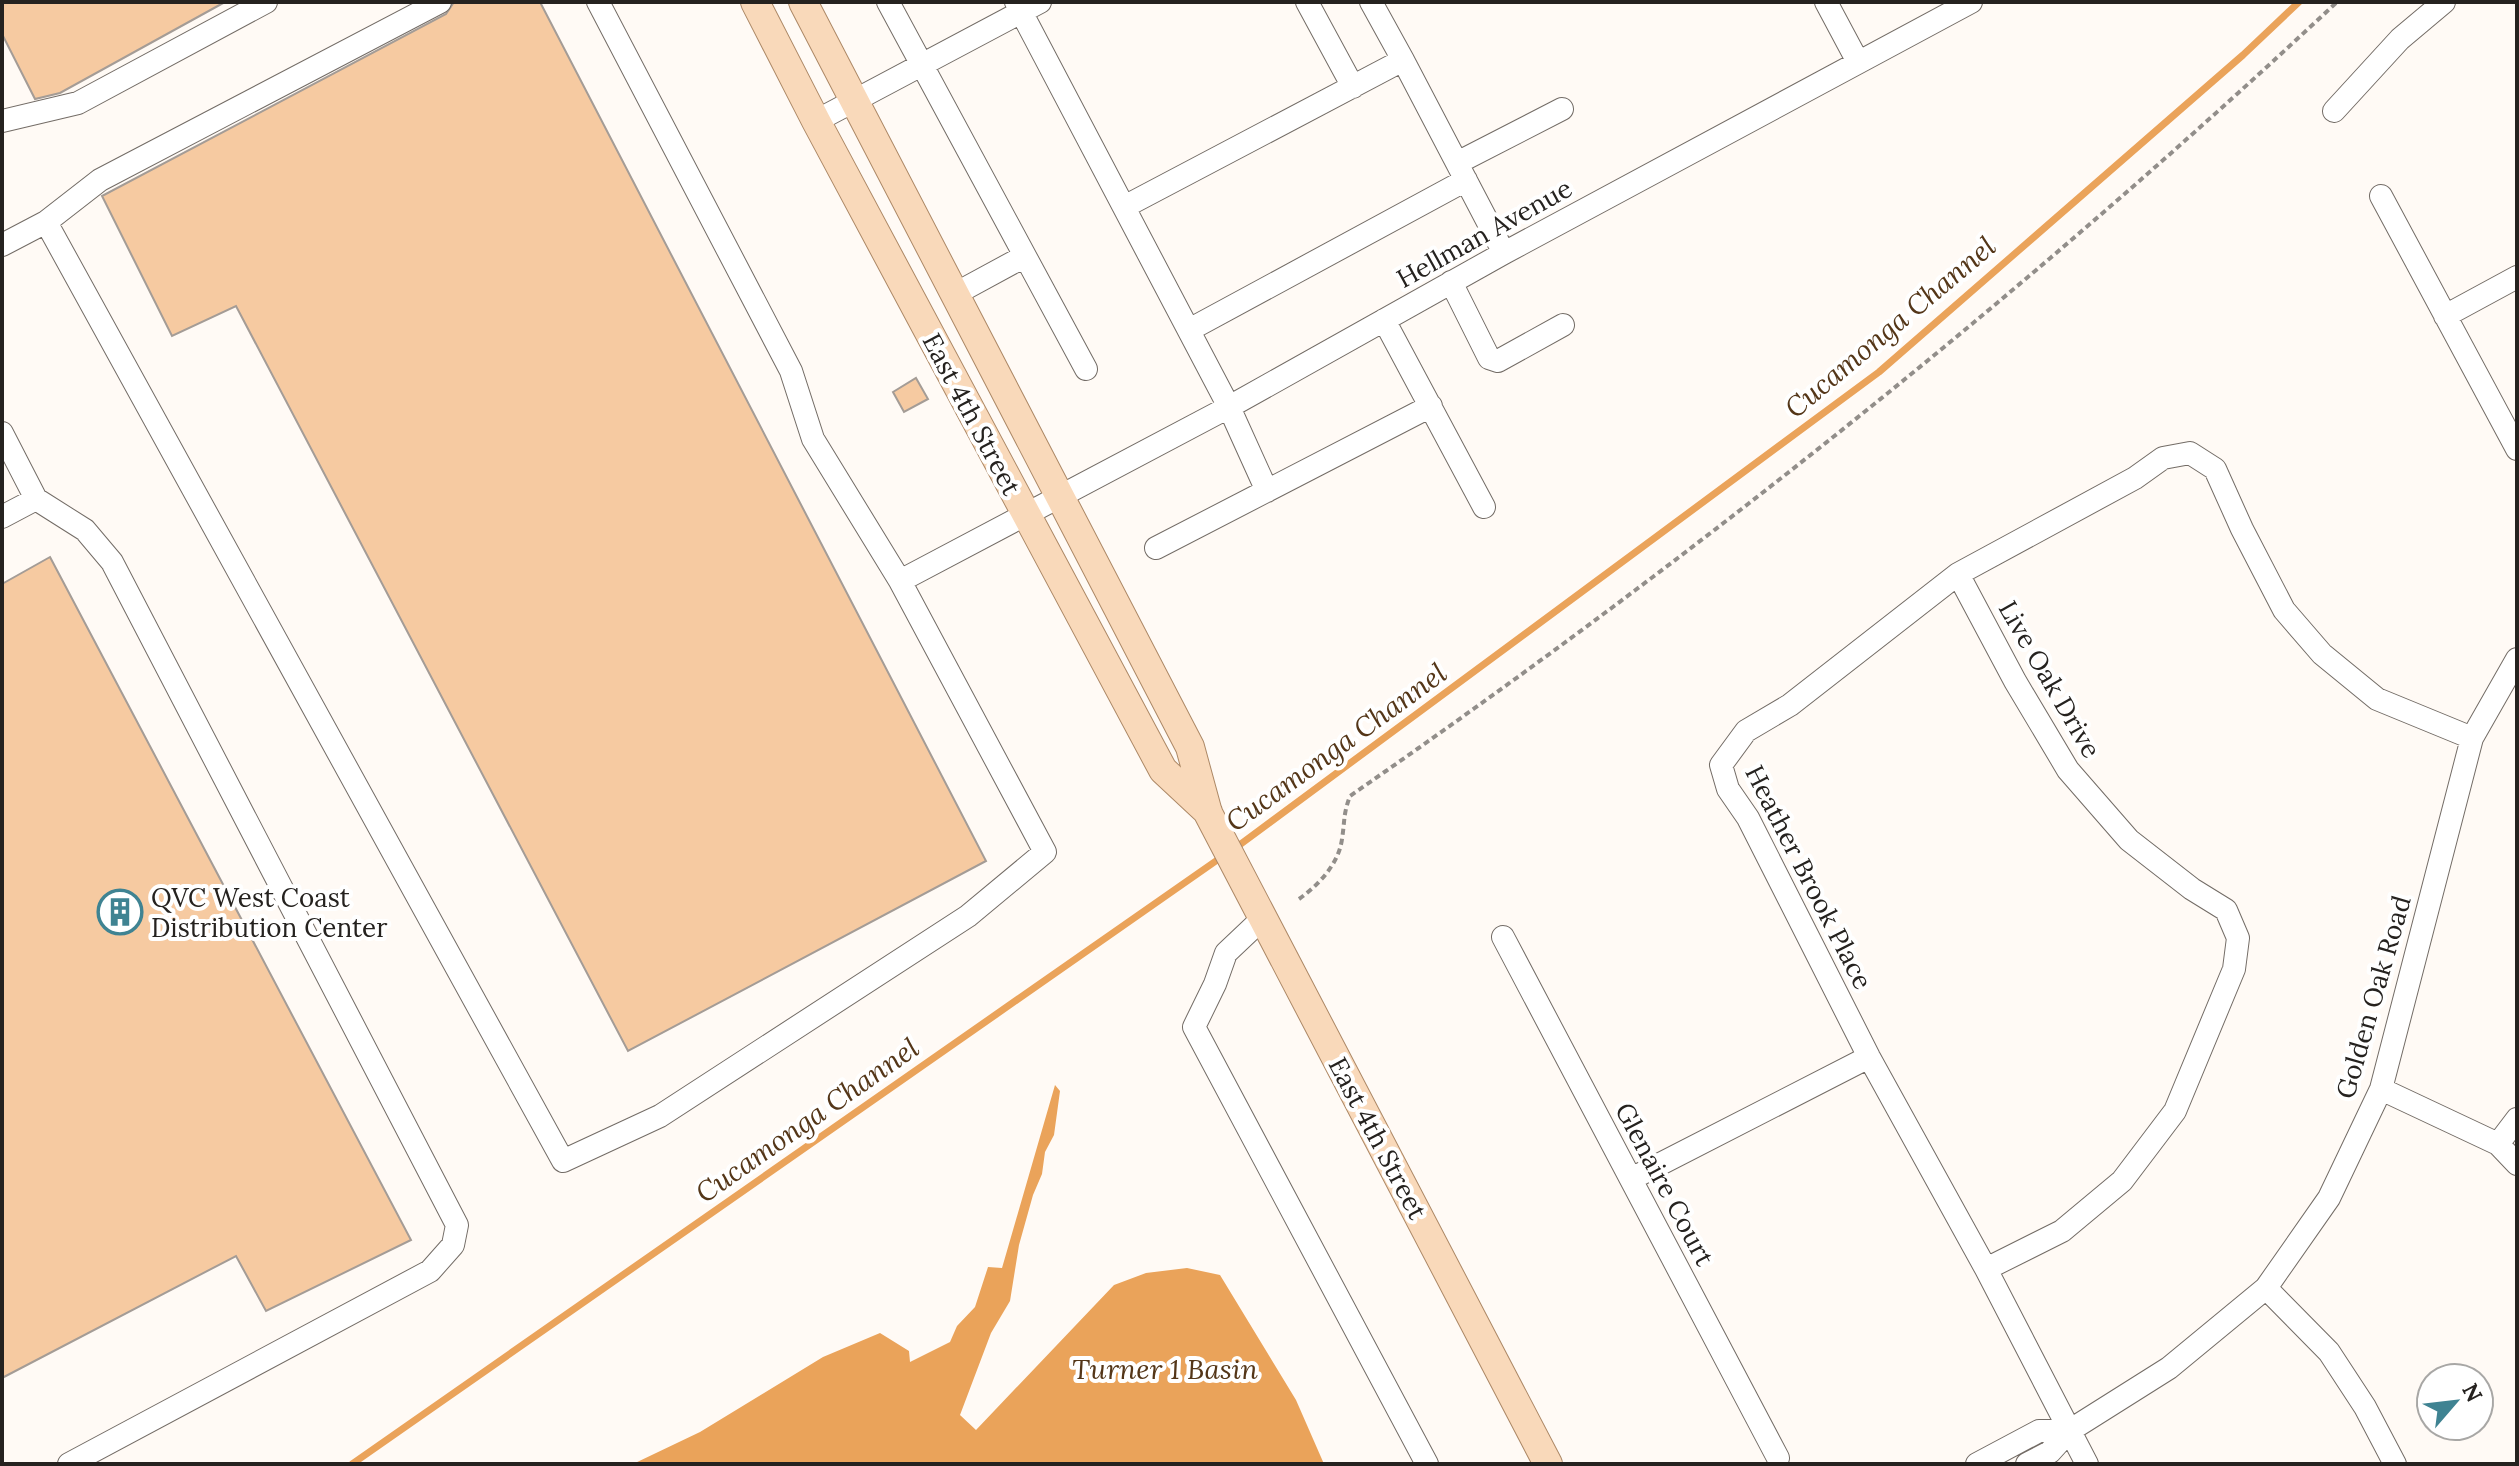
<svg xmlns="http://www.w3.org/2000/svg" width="2519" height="1466" font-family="Lora,serif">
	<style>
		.water { fill: #eaa35a }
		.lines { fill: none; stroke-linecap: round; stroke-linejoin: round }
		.stream { stroke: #eaa35a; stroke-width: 7 }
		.building { fill: #f6caa1; stroke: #a49c96; stroke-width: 2 }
		.minor-casing { stroke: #736c66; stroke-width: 24 }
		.major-casing { stroke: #ac8866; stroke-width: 30 }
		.path { stroke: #928e8a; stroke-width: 4; stroke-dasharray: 6 4; stroke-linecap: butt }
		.minor { stroke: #fff; stroke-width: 22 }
		.major { stroke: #f9d9ba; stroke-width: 28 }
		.labels { text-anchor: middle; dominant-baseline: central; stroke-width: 8; stroke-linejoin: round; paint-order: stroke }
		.street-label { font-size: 26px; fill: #25221f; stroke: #fff }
		.poi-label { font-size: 26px; fill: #25221f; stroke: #fff; text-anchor: start }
		.water-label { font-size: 28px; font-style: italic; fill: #543618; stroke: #fff }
	</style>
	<rect width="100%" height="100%" fill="#fffaf5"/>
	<path class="water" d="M 1055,1085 L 1060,1091 L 1054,1135 L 1045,1152 L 1042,1174 L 1033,1195 L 1019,1245 L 1010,1301 L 991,1333 L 960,1415 L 976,1430 L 1114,1285 L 1146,1273 L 1187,1268 L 1220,1275 L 1296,1400 L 1324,1464 L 633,1464 L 700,1432 L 823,1357 L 880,1333 L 909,1351 L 910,1362 L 950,1342 L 957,1326 L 975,1307 L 988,1267 L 1002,1268 Z"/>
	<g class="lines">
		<path class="stream" d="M 1234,849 L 1879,372 L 2243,55 L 2299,2
			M 352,1464 L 1223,856"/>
	</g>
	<path class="building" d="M 2,2 L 225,2 L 60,93 L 35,99 L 2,34 Z
		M 454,2 L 540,2 L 986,861 L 628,1051 L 236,306 L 172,336 L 102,196 L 446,14 Z
		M 916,378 L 928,399 L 904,412 L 893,392 Z
		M 50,557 L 411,1240 L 266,1311 L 236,1256 L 2,1378 L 2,584 Z"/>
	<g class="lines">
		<g class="minor-casing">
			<path id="minor" d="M 598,2 L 791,371 L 813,439 L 900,581 L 1229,407 L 1504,253 L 1971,2
				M 888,2 L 1086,369
				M 1016,2 L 1229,407 L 1267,491
				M 1307,2 L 1353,87
				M 1826,2 L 1858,62
				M 1403,60 L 1504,253
				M 2334,111 L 2400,39 L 2444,2
				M 2,121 L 78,103 L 266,2
				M 816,121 L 1040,2
				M 1457,163 L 1562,109
				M 2381,196 L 2517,449
				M 1124,207 L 1403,60 L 1371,2
				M 46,222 L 563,1161 L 660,1116 L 968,916 L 1045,852 L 900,581
				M 2,245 L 46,222 L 100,180 L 440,2
				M 1451,282 L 1489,358 L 1498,361 L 1563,325
				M 955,294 L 1025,256
				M 2445,316 L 2517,277
				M 1384,320 L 1484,507
				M 1189,330 L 1466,180
				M 2,433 L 36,499 L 85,530 L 112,562 L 457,1225 L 453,1245 L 430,1271 L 69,1464
				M 2,517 L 36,499
				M 1156,548 L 1431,406
				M 1958,574 L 2015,681 L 2068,770 L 2129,840 L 2192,889 L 2226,910 L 2238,938 L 2234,969 L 2175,1111 L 2122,1181 L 2062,1231 L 1986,1269
				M 1263,918 L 1226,953 L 1215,984 L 1194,1027 L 1427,1464
				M 1503,937 L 1778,1458
				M 2381,1089 L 2498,1144 L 2517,1164
				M 2498,1144 L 2517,1119
				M 1631,1179 L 1869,1057
				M 2266,1288 L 2329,1352 L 2365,1407 L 2395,1464
				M 1977,1464 L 2039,1431 L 2069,1431
				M 2027,1464 L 2050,1452 L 2069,1431 L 2169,1368 L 2266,1288 L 2329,1198 L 2381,1089 L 2472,738 L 2517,659
				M 2087,1464 L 1986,1269 L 1869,1057 L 1748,818 L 1728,789 L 1721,765 L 1746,731 L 1790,705 L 1958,574 L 2135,478 L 2163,458 L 2190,453 L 2215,469 L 2242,529 L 2284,610 L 2322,654 L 2377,699 L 2472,738"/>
		</g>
		<g class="major-casing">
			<path id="major" d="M 755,2 L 816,121 L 1163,770 L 1208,812
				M 803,2 L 1190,747 L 1208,813 L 1548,1464"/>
		</g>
		<path class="path" d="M 1299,899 C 1319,885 1339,863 1342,839 C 1345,820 1343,815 1350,796 C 1698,555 2028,291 2337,2"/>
		<use href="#minor" class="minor"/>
		<use href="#major" class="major"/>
	</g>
	<defs>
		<g id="building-ring" transform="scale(2.3)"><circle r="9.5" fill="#fff" stroke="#3f8392" stroke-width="1.5"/><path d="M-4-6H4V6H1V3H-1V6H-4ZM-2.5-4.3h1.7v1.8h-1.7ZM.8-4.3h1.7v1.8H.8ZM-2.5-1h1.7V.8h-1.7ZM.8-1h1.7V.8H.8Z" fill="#3f8392"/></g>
	</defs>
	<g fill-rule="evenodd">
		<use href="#building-ring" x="120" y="912"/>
	</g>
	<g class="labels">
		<g class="street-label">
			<text transform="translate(1484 233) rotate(-29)">Hellman Avenue</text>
			<text transform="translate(972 414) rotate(62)">East 4th Street</text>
			<text transform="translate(2050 679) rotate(60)">Live Oak Drive</text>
			<text transform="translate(1809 877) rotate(63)">Heather Brook Place</text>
			<text transform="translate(2373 997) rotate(-74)">Golden Oak Road</text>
			<text transform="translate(1378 1138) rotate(62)">East 4th Street</text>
			<text transform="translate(1665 1184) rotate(62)">Glenaire Court</text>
		</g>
		<g class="poi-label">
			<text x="151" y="897">QVC West Coast<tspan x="151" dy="30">Distribution Center</tspan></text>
		</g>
		<g class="water-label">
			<text transform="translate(1890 327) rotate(-40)">Cucamonga Channel</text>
			<text transform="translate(1336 747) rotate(-36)">Cucamonga Channel</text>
			<text transform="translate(807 1120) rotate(-35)">Cucamonga Channel</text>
			<text x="1165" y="1369">Turner 1 Basin</text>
		</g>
	</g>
	<rect width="2519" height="1466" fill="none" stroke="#25221f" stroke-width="8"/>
	<g transform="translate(2455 1402) rotate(62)"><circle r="38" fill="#ffffff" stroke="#a8a7a5" stroke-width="2"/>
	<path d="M0-6L14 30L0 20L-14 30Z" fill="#3f8392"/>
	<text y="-12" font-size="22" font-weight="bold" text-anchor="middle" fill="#25221f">N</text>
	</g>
</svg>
